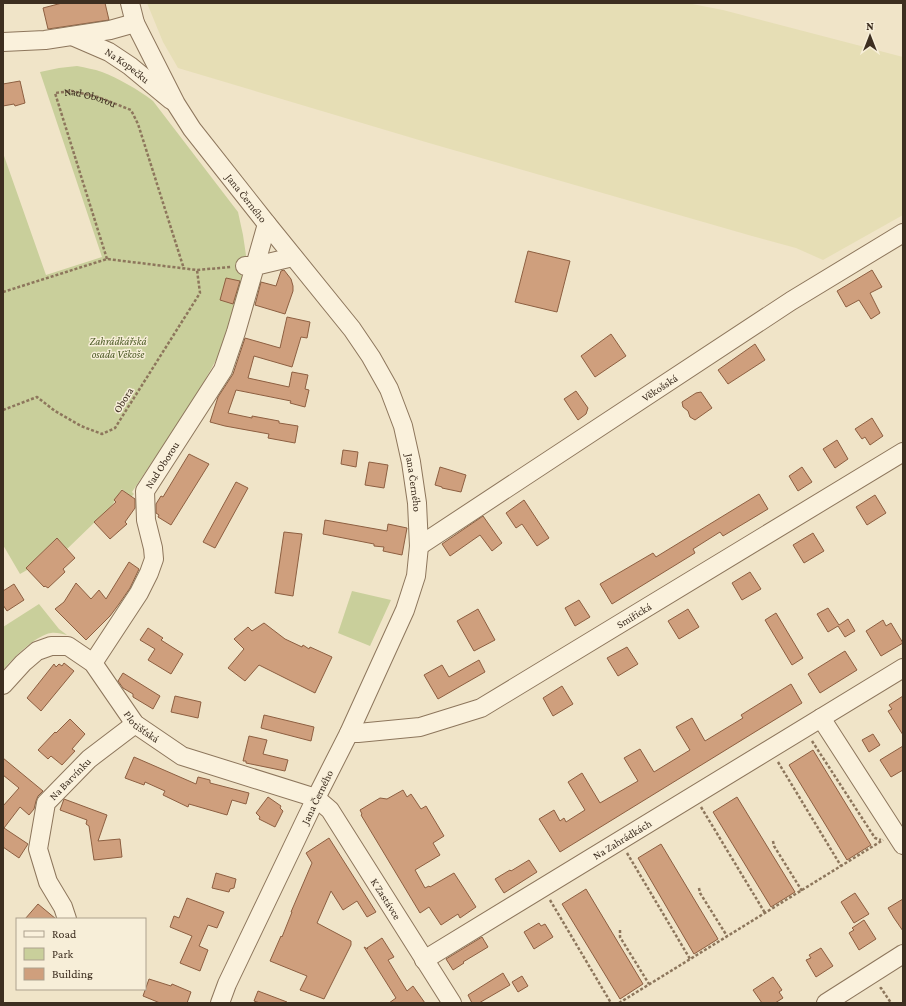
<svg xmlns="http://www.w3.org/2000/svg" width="906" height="1006" font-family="'Crimson Pro',serif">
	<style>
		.farmland { fill: #e6deb5 }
		.green { fill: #c9cf9b }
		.building { fill: #cf9f7d; stroke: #8d5f41 }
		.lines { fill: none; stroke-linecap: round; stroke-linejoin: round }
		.minor-casing { stroke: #8d765c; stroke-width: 20 }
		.path { stroke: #8d765c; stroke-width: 2.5; stroke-dasharray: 3 2; stroke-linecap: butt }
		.minor { stroke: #faf1dc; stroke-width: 18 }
		.labels { text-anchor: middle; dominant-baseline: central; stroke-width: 3; stroke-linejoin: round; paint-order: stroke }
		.street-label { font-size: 11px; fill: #3d2e20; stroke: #f7eed8 }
		.park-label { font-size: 11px; font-style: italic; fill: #4d5a26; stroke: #f7eed8 }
	</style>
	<rect width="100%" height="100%" fill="#f0e4c8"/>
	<path class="farmland" d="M 147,3 L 687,3 L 723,10 L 903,57 L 903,215 L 823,260 L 796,248 L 752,236 L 429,143 L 178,68 L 163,42 Z"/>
	<path class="green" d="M 77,66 C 86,68 94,69 102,72 C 118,78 139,90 153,101 L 238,212 L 243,235 L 247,262 L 225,344 L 196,396 L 132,492 L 134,494 L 131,497 L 122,489 L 111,507 L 97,520 L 67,549 L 57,538 L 29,565 L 27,570 L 20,574 L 3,545 L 3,153 L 46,275 L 102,257 L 40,72 L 59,68 Z
		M 352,591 L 391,600 L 370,646 L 338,633 Z
		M 39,604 L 59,629 L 67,635 C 62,634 56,632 51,633 C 36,635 13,658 3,670 L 3,627 Z"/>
	<path class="building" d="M 62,3 L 105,3 L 109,20 L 48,29 L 43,8 Z
		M 20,81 L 25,103 L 15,106 L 14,104 L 3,106 L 3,84 Z
		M 528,251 L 570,261 L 557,312 L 515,302 Z
		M 284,270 L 291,279 L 293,286 L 293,291 L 285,314 L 255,305 L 261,282 L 276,286 L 281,271 Z
		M 872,270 L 882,287 L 870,293 L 880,313 L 871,319 L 859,300 L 846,307 L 837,291 Z
		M 226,278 L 240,281 L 233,304 L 220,300 Z
		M 287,317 L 310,322 L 307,338 L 301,337 L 292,367 L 254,356 L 248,378 L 289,387 L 292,372 L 308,375 L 305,389 L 309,390 L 305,407 L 290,403 L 291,401 L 236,390 L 228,413 L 252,418 L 252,416 L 279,421 L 279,423 L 298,426 L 295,443 L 268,438 L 269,434 L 225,426 L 210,422 L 218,397 L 233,374 L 245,338 L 280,348 Z
		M 611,334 L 626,356 L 595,377 L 581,356 Z
		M 755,344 L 765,360 L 728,384 L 718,370 Z
		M 576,391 L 588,408 L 586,414 L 578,420 L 564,399 Z
		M 701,392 L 712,408 L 695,420 L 690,417 L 688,411 L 683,407 L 682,402 L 696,393 Z
		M 872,418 L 883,436 L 870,445 L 865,437 L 862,439 L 855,429 Z
		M 837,440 L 848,459 L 835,468 L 823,449 Z
		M 343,450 L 358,452 L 356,467 L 341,464 Z
		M 189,454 L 209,464 L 171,525 L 158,517 L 159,515 L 156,513 L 156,504 L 161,496 L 163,497 Z
		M 369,462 L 388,465 L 384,488 L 365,485 Z
		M 440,467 L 466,475 L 461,492 L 442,488 L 442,487 L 435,485 Z
		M 802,467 L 812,482 L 798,491 L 789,476 Z
		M 236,482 L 248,488 L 215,548 L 203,542 Z
		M 122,490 L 135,499 L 135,508 L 125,522 L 127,524 L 110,539 L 94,522 L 116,502 L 114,500 Z
		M 759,494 L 768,509 L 723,536 L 720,532 L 693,549 L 695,553 L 612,604 L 600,584 L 653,553 L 656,557 Z
		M 875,495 L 886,513 L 867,525 L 856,507 Z
		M 524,500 L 549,538 L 537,546 L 522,524 L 516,528 L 506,513 Z
		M 483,516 L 502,543 L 492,551 L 480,535 L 450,556 L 442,544 Z
		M 325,520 L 387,531 L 388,524 L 407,528 L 402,555 L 383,551 L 384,547 L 374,546 L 374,544 L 323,534 Z
		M 284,532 L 302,534 L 293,596 L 275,593 Z
		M 813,533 L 824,551 L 804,563 L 793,545 Z
		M 57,538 L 75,558 L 63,569 L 65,572 L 48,588 L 45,586 L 44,587 L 26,568 Z
		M 129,562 L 139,569 L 130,588 L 119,604 L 110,616 L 86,640 L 55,609 L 64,602 L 76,583 L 91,599 L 99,590 L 106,599 Z
		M 750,572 L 761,589 L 742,600 L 732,583 Z
		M 14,584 L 24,600 L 7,611 L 3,605 L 3,591 Z
		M 579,600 L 590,617 L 575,626 L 565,608 Z
		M 828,608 L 839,625 L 848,619 L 855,631 L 845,637 L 838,626 L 828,632 L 817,614 Z
		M 478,609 L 495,640 L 474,651 L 457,621 Z
		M 688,609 L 699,627 L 679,639 L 668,621 Z
		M 776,613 L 803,658 L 792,665 L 765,620 Z
		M 883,620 L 886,626 L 891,623 L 903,643 L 881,656 L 866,631 Z
		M 264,623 L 285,639 L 302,647 L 303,645 L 309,649 L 310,647 L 332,657 L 315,693 L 259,665 L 245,681 L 228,668 L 244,649 L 234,639 L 248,627 L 252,631 Z
		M 148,628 L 163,638 L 161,640 L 183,654 L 171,674 L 148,660 L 155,649 L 140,640 Z
		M 627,647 L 638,664 L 618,676 L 607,658 Z
		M 845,651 L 857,670 L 820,693 L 808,674 Z
		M 479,660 L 485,672 L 438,699 L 424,675 L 442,665 L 449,677 Z
		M 64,663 L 74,671 L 41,711 L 27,698 L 54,664 L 56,667 L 59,664 L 62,666 Z
		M 123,673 L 160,696 L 153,709 L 133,697 L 133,694 L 123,688 L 118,681 Z
		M 791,684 L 802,703 L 560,852 L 539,819 L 554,810 L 560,821 L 564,818 L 566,822 L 585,810 L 568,782 L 582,773 L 600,803 L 638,781 L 624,758 L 640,749 L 654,772 L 690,750 L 676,727 L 692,718 L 705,741 L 743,718 L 741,715 Z
		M 562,686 L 573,704 L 553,716 L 543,698 Z
		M 175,696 L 201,702 L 198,718 L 171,712 Z
		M 903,696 L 903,735 L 888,711 L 892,709 L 889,705 Z
		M 264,715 L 314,727 L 311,741 L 261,728 Z
		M 70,719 L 85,734 L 72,749 L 75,751 L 62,765 L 51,756 L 48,759 L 38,750 L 55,732 L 56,733 Z
		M 873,734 L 880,745 L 869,752 L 862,740 Z
		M 249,736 L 267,740 L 263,754 L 288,760 L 285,771 L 246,763 L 246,761 L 243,761 Z
		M 903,746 L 903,770 L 891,777 L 880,760 Z
		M 813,750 L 871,845 L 847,860 L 789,765 Z
		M 134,757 L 196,784 L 198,777 L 210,780 L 210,783 L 249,793 L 246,804 L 232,800 L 227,815 L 189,804 L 188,807 L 163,795 L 165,791 L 145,782 L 144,785 L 125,778 Z
		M 3,758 L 43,791 L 38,796 L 36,801 L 34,809 L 29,815 L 20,807 L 4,828 L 28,844 L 19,858 L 3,847 L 3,806 L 19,788 L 3,775 Z
		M 403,790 L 407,797 L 411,794 L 421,809 L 426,806 L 444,836 L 433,843 L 440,855 L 415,870 L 425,888 L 429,886 L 430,887 L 454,873 L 476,907 L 460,918 L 458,914 L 441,925 L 429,907 L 420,913 L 361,815 L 362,814 L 360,810 L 380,798 L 387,799 Z
		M 268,797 L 281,806 L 280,808 L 283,811 L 275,827 L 259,819 L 260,817 L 256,813 Z
		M 737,797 L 795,892 L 771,907 L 713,812 Z
		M 64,799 L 107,815 L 98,841 L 120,839 L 122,857 L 94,860 L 89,826 L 86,824 L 87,820 L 60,810 Z
		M 329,838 L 376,912 L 367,917 L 357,901 L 343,910 L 331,891 L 317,923 L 351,941 L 351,945 L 324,999 L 300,990 L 307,976 L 270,961 L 281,936 L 282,937 L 292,912 L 291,912 L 312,863 L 306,853 Z
		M 661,844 L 718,939 L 694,954 L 638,858 Z
		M 529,860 L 537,872 L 504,893 L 495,879 L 510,870 L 511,871 Z
		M 216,873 L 236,879 L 234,888 L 230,889 L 229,892 L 212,888 Z
		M 586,889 L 643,984 L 620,999 L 562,904 Z
		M 855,893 L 869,914 L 854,923 L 841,902 Z
		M 187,898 L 224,912 L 217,928 L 208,925 L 199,946 L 208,950 L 200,971 L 180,963 L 192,936 L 170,927 L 174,916 L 179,918 Z
		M 903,899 L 903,931 L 894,918 L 888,908 Z
		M 38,904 L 56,919 L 25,919 Z
		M 864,920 L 876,939 L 859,950 L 849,933 L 854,930 L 852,928 Z
		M 539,923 L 541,926 L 545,924 L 553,937 L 534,949 L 524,932 Z
		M 482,937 L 488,947 L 463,962 L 464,963 L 453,970 L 446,959 Z
		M 382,938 L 394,957 L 388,960 L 407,991 L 413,986 L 425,1003 L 389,1003 L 396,998 L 364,947 L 368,949 L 367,948 Z
		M 821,948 L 833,966 L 816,977 L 806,960 L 811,958 L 809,955 Z
		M 503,973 L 510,985 L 479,1003 L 472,1003 L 468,995 Z
		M 522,976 L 528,986 L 518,992 L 512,982 Z
		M 773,977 L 782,990 L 779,992 L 783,998 L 775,1003 L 762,1003 L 753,990 Z
		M 149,979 L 171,986 L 172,984 L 191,992 L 187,1003 L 160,1003 L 143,996 Z
		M 258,991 L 287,1002 L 287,1003 L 260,1003 L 254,1001 Z"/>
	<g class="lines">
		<g class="minor-casing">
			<g id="minor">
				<path id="s2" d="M 130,3 L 135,23 L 176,104 L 192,129 L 267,224 L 352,329 L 371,357 L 389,389 L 403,426 L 411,462 L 417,503 L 419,546 L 416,576 L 405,610 L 349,733 L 316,798 L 227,984 L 220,1003"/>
				<path id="s3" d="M 72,36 L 109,52 L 130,66 L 171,100"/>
				<path d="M 3,42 L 45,40 L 110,30 L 135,23"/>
				<path d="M 245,266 L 255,266 L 267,224"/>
				<path id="s4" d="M 419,546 L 791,301 L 903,233"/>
				<path id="s5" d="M 93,663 L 139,593 L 149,573 L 154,559 L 153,548 L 146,520 L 145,491 L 223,370 L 236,332 L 255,266 L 293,257"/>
				<path id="s6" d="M 3,685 L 23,663 L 37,651 L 51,646 L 68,646 L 93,663 L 135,724 L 182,756 L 316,798 L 330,810 L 452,1003"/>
				<path d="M 821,718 L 903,845"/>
				<path id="s7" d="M 349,733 L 358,733 L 420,727 L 481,708 L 903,452"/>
				<path id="s8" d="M 67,919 L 63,907 L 48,882 L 38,849 L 46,803 L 89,759 L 135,724"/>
				<path id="s9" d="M 424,960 L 903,668"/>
				<path d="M 826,1003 L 903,954"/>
			</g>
		</g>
		<g class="path">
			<path id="s1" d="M 107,259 L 55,93 L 72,91 L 98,97 L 131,110 L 138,124 L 184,269"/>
			<path d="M 3,292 L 107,259 L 197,270 L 231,267"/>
			<path d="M 3,410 L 37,397 L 55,411 L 81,426 L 102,434 L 115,428 L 200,293 L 197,270"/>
			<path d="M 812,741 L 875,838 L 881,840"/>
			<path d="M 778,762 L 841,866"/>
			<path d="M 701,807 L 765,913"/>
			<path d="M 773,841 L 774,846 L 802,891"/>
			<path d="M 627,853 L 690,959"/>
			<path d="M 699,888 L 700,893 L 727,936"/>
			<path d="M 550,900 L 611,1003"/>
			<path d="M 620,930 L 620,937 L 649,984"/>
			<path d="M 880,989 L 881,988 L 891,1003"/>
			<path d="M 619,1003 L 883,840"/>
		</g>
		<use href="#minor" class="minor"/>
	</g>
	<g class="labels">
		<g class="street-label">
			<text stroke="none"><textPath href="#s3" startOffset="63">Na Kopečku</textPath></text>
			<text stroke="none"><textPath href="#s1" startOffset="210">Nad Oborou</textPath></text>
			<text stroke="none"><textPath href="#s2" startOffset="229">Jana Černého</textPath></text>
			<text stroke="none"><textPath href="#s4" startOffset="288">Věkošská</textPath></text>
			<text transform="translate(123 400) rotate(-58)">Obora</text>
			<text stroke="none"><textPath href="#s5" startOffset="221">Nad Oborou</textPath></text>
			<text stroke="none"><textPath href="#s2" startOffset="565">Jana Černého</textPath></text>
			<text stroke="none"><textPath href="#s7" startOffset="314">Smiřická</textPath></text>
			<text stroke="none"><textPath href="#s6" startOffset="191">Plotišťská</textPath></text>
			<text stroke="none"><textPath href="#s8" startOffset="157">Na Barvínku</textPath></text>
			<text transform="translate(317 797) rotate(-64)">Jana Černého</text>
			<text stroke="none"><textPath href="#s9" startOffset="232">Na Zahrádkách</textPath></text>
			<text stroke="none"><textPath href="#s6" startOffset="505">K Zastávce</textPath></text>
		</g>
		<g class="park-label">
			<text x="118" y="341">Zahrádkářská<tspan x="118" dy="13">osada Věkoše</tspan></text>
		</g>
	</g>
	<rect width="906" height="1006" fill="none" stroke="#3d2e20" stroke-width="8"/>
	<rect x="16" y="918" width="130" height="72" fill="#f7eed8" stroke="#ada18e"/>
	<rect x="24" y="931" width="20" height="6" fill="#faf1dc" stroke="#ada18e"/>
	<text x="52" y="938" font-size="12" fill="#3d2e20">Road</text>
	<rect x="24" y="948" width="20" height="12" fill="#c9cf9b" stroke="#ada18e"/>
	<text x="52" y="958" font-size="12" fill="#3d2e20">Park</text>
	<rect x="24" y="968" width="20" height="12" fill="#cf9f7d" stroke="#ada18e"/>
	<text x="52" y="978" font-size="12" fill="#3d2e20">Building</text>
	<g transform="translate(870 36)" stroke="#f7eed8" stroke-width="3" paint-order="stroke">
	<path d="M0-3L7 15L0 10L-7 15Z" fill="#3d2e20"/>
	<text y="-6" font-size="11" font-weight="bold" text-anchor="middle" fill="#3d2e20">N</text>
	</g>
</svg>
